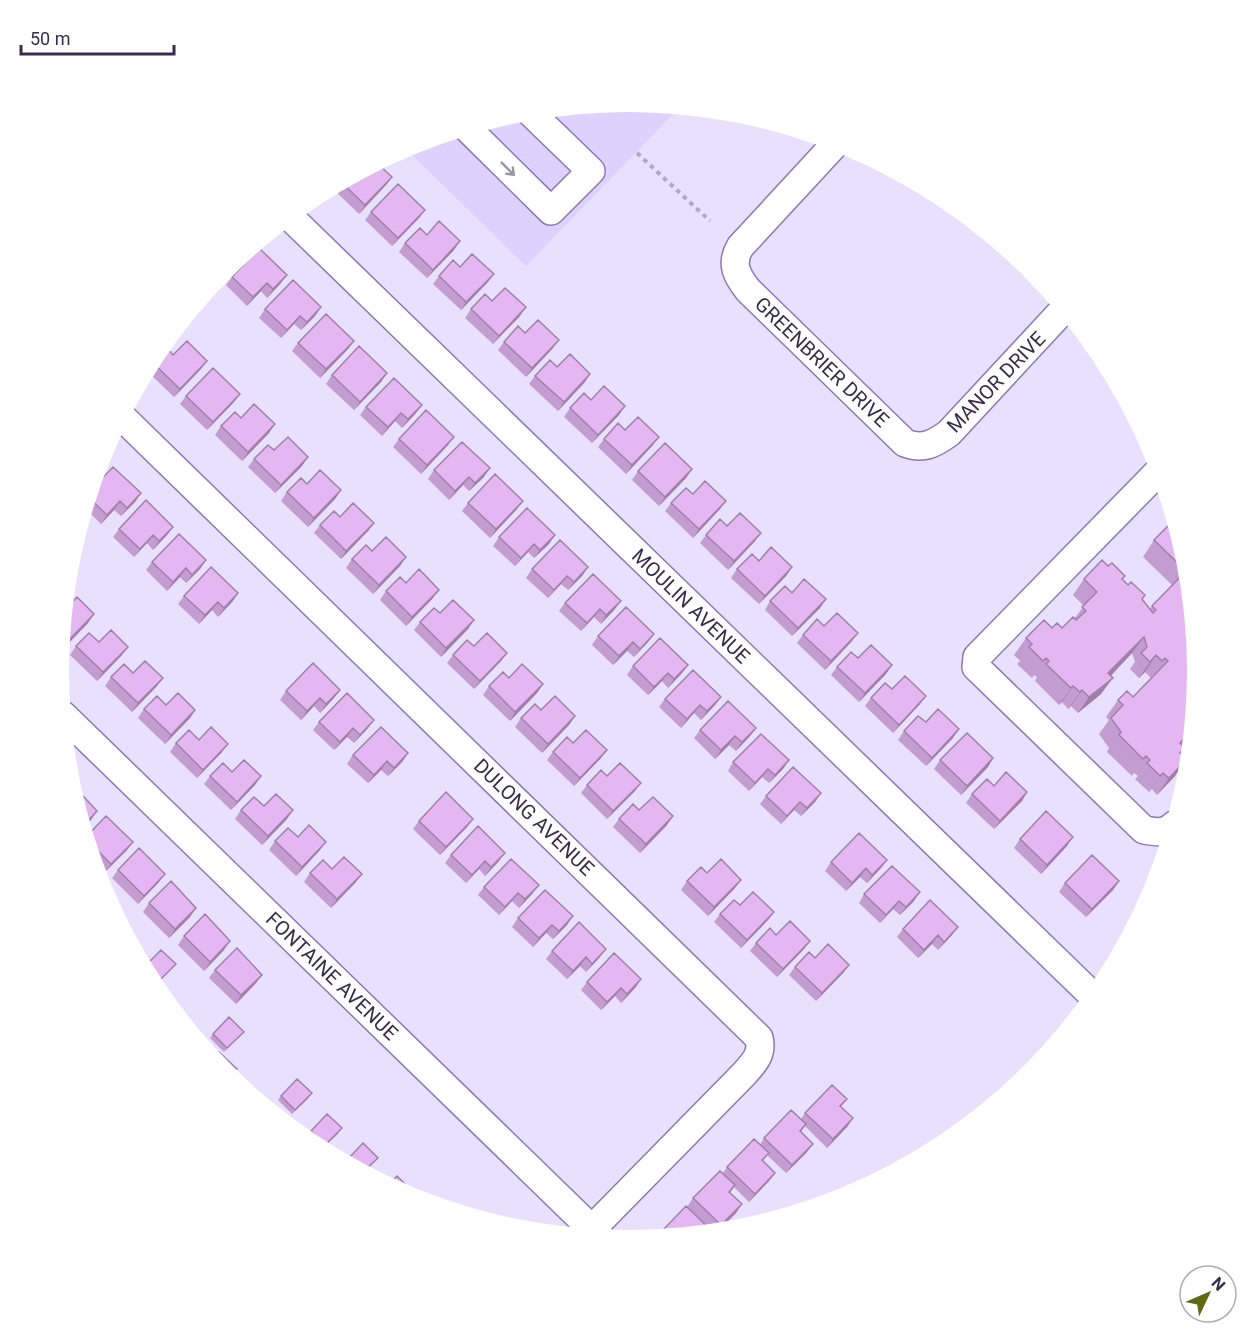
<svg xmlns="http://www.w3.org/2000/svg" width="1256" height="1342" font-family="Roboto,sans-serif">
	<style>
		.built { fill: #ded1fe }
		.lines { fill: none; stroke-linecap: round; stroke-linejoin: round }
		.minor-casing { stroke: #8c78b7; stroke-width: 30 }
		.path { stroke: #b0a8c4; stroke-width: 4; stroke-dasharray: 4.5 4.5; stroke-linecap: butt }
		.minor { stroke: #fff; stroke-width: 27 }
		.wall { fill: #c49dd0 }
		.shaded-wall { fill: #a080a9 }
		.building { fill: #e4b7f2; stroke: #a080a9; stroke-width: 1.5 }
		.oneway { stroke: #9a96a4 }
		.labels { text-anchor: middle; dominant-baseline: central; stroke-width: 4.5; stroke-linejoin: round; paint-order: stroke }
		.street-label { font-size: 20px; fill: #362e49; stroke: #fff }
	</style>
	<rect width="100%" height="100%" fill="#e8e0fc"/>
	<path class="built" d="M 628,102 L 680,107 L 526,266 L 405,148 L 517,112 Z"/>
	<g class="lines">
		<g class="minor-casing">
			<path id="minor" d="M 467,128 L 551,211 L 591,171 L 529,111
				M 837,142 L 740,247 C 730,264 737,276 748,290 L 905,443 C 923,450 934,444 949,433 L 1064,309
				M 289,216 L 1094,997
				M 121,416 L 759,1038 C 763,1054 754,1063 744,1074 L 585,1236
				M 1159,471 L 977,657 L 976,667 L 1144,830 C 1155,832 1165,834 1174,825
				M 63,715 L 601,1238"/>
		</g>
		<path class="path" d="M 637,153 L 710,221"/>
		<use href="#minor" class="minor"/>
	</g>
	<path class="wall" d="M 377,163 L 392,177 L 386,185 L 359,214 L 331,187 Z
		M 425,210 L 419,218 L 392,246 L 365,220 L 371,212 Z
		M 427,235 L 454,250 L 427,278 L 399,252 L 405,243 Z
		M 251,247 L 235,264 L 233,262 Z
		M 460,267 L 488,282 L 461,310 L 433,284 L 439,276 Z
		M 232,277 L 281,283 L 267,298 L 261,291 L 247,306 L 226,285 Z
		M 492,301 L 520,316 L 493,344 L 465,318 L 471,309 Z
		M 321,307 L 315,316 L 301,330 L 294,324 L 281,338 L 259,318 L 265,309 Z
		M 525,333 L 553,348 L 526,377 L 498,350 L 504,342 Z
		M 354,341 L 348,349 L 320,378 L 292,351 L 298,343 Z
		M 173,355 L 201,369 L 174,397 L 147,371 L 153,363 Z
		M 557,367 L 585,382 L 558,411 L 529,384 L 535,376 Z
		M 387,373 L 381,382 L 354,410 L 326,384 L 332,375 Z
		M 240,394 L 234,402 L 207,430 L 180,404 L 186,396 Z
		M 591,400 L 619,415 L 592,443 L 564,417 L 570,408 Z
		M 366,407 L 416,413 L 402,428 L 395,421 L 382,436 L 360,415 Z
		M 241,418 L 269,433 L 242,461 L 215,435 L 221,426 Z
		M 625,430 L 653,445 L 626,474 L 598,447 L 604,439 Z
		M 399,439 L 448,445 L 421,474 L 393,447 Z
		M 274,450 L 302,466 L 275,493 L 248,467 L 254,459 Z
		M 692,469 L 686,478 L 659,506 L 632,480 L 638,471 Z
		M 434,470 L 484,477 L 469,491 L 463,485 L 449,500 L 428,479 Z
		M 307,484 L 341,490 L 335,499 L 308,527 L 281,501 L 287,492 Z
		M 90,491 L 141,493 L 135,502 L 121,516 L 114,510 L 101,524 L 85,508 Z
		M 693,494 L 720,509 L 693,538 L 665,511 L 671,503 Z
		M 468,503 L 517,509 L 490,538 L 462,511 Z
		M 340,517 L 374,523 L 368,531 L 341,559 L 314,533 L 320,525 Z
		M 727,526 L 755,541 L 728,570 L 700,543 L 706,535 Z
		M 173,527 L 167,535 L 153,550 L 147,543 L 134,557 L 113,537 L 119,529 Z
		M 555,535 L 549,544 L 534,558 L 528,552 L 515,566 L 493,546 L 499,537 Z
		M 1154,540 L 1187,560 L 1197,671 L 1191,736 L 1188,739 L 1187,737 L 1182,744 L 1181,753 L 1175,776 L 1157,795 L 1152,789 L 1149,792 L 1135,779 L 1138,776 L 1134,773 L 1132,776 L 1107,752 L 1109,748 L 1099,734 L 1109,720 L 1106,717 L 1118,700 L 1133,697 L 1154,675 L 1154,674 L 1151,678 L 1145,672 L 1139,678 L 1130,669 L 1135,662 L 1132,653 L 1111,676 L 1101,694 L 1078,713 L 1071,706 L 1068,709 L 1062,702 L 1059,705 L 1035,681 L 1037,677 L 1034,675 L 1032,678 L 1017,664 L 1020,661 L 1014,655 L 1026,638 L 1052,628 L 1062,628 L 1074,619 L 1084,606 L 1073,595 L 1084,579 L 1123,580 L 1142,599 L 1150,609 L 1172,585 L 1143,557 Z
		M 372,551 L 406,557 L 400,566 L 373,594 L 346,568 L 352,559 Z
		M 206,560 L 200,569 L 186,583 L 180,577 L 167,591 L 146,570 L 152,562 Z
		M 759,561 L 792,567 L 786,576 L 759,604 L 731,578 L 737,569 Z
		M 588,567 L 582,576 L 568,590 L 561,584 L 548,598 L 526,578 L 532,569 Z
		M 406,583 L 433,598 L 406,626 L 380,600 L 386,591 Z
		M 238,593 L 232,602 L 218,617 L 212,610 L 199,624 L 178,604 L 184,596 Z
		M 792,593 L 826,599 L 820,608 L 792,636 L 765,610 L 770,601 Z
		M 565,603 L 615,609 L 601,624 L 594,617 L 581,631 L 559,611 Z
		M 65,610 L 88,623 L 63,649 L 61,646 Z
		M 440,613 L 474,620 L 468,629 L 441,657 L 414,630 L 420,622 Z
		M 824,626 L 852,641 L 825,670 L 797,643 L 803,635 Z
		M 654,634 L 648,642 L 634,657 L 627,651 L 613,665 L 592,645 L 598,636 Z
		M 99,642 L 122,655 L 97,681 L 70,655 L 76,646 Z
		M 474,646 L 507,653 L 501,661 L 474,689 L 447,663 L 453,655 Z
		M 858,658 L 886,674 L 859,702 L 831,675 L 837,667 Z
		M 688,665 L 682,673 L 668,688 L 662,681 L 648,695 L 627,675 L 633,666 Z
		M 133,673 L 157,686 L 132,712 L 105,686 L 111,677 Z
		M 509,678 L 543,684 L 537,693 L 510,721 L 483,695 L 489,686 Z
		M 892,689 L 920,704 L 893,733 L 865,706 L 871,698 Z
		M 340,690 L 334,698 L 320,713 L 314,706 L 301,720 L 280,700 L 286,691 Z
		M 721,697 L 715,705 L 701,720 L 694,713 L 681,728 L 659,707 L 665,699 Z
		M 166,705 L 195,710 L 190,718 L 165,744 L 138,718 L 144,709 Z
		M 541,710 L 575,716 L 569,725 L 542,753 L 515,727 L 521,718 Z
		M 319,722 L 368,728 L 354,743 L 347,737 L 334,750 L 313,730 Z
		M 926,722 L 953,738 L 926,766 L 898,740 L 904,731 Z
		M 756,728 L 750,736 L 736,751 L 729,745 L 715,759 L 694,738 L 700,730 Z
		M 199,740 L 222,752 L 197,778 L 170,752 L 176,743 Z
		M 573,743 L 607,750 L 601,758 L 574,786 L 547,760 L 553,752 Z
		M 408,753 L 402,762 L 388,776 L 381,770 L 368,783 L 347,764 L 353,755 Z
		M 993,758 L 988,767 L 961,795 L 934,769 L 940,760 Z
		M 789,760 L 783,769 L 769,783 L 762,777 L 749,791 L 728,771 L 733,762 Z
		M 232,772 L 255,785 L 231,810 L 204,784 L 210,776 Z
		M 607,776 L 635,791 L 607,819 L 581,793 L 587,785 Z
		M 994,786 L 1027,792 L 1022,801 L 994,829 L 966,803 L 972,794 Z
		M 821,793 L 815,802 L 801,816 L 794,810 L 781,824 L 760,804 L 766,796 Z
		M 264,806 L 287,819 L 262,845 L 235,819 L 241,810 Z
		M 639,810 L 667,825 L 640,853 L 613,827 L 619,819 Z
		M 473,819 L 467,827 L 440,855 L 413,829 L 419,821 Z
		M 86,837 L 127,850 L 105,872 L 93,861 Z
		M 298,837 L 320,850 L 296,876 L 269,850 L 275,841 Z
		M 1020,839 L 1067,846 L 1041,874 L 1014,848 Z
		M 451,855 L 499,861 L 485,876 L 479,869 L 466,883 L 445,863 Z
		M 887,860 L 881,868 L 867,883 L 860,877 L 846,891 L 825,871 L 831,862 Z
		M 332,869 L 356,882 L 331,908 L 304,882 L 310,873 Z
		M 118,870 L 159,882 L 138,904 L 112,878 Z
		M 707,873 L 735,888 L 708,916 L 681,890 L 687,881 Z
		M 1119,881 L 1113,890 L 1086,917 L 1059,892 L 1065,883 Z
		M 484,887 L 533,893 L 519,908 L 512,901 L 499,915 L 478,895 Z
		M 864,894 L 914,901 L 900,915 L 893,909 L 880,923 L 859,903 Z
		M 149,903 L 190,917 L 169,938 L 143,912 Z
		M 740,905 L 774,912 L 768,920 L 741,948 L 714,922 L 720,914 Z
		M 518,918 L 567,925 L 553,939 L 546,933 L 533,947 L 512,927 Z
		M 903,929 L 952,935 L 938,950 L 932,944 L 918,958 L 897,937 Z
		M 184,936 L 224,950 L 204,971 L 178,945 Z
		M 810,941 L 804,949 L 777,977 L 750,951 L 756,943 Z
		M 161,950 L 176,964 L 156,985 L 150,979 L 144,968 Z
		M 552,951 L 600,957 L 586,972 L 580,966 L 567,979 L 546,959 Z
		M 815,958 L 849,965 L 843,973 L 816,1001 L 789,975 L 795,967 Z
		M 215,970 L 262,975 L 256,983 L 236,1004 L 209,978 Z
		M 641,979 L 635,988 L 621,1003 L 615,996 L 601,1010 L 581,990 L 587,982 Z
		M 244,1032 L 224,1052 L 210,1038 L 213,1034 Z
		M 281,1096 L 309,1098 L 292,1114 L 278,1100 Z
		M 847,1099 L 841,1107 L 853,1118 L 847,1127 L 827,1148 L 805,1126 L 801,1132 L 807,1152 L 786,1173 L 767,1155 L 763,1161 L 769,1181 L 749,1202 L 734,1187 L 730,1193 L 736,1213 L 718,1232 L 714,1232 L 687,1207 L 693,1198 L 723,1173 L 727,1167 L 760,1145 L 764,1138 L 801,1119 L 805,1113 Z
		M 311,1131 L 339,1133 L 322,1149 L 308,1135 Z"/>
	<path class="shaded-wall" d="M 392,177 L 386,185 L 359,214 L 365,205 Z
		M 425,210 L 419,218 L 392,246 L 398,238 Z
		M 460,241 L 454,250 L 427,278 L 433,270 Z
		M 251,247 L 249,249 L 235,264 L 241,255 Z
		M 494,274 L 488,282 L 461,310 L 466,302 Z
		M 287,275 L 281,283 L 267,298 L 273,289 Z
		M 267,283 L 261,291 L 247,306 L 253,297 Z
		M 321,307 L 315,316 L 301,330 L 307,322 Z
		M 526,307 L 520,316 L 493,344 L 499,336 Z
		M 300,316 L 294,324 L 281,338 L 287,330 Z
		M 559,340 L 553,348 L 526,377 L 532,368 Z
		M 354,341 L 348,349 L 320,378 L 326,369 Z
		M 207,361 L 201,369 L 174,397 L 180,389 Z
		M 387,373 L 381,382 L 354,410 L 360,402 Z
		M 590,374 L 585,382 L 558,411 L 564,402 Z
		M 240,394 L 234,402 L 207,430 L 213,422 Z
		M 422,405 L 416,413 L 402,428 L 408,419 Z
		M 625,406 L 619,415 L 592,443 L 598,435 Z
		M 401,413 L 395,421 L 382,436 L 388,427 Z
		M 275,424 L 269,433 L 242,461 L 248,452 Z
		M 454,437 L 448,445 L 421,474 L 427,465 Z
		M 659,437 L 653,445 L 626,474 L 632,465 Z
		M 308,457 L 302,466 L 275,493 L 281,485 Z
		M 107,461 L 101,470 L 95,477 L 96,473 Z
		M 490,468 L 484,477 L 469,491 L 475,483 Z
		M 692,469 L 686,478 L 659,506 L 665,497 Z
		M 469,477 L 463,485 L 449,500 L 455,491 Z
		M 341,490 L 335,499 L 308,527 L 314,518 Z
		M 141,493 L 135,502 L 121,516 L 127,508 Z
		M 120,501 L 114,510 L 101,524 L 107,515 Z
		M 523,501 L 517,509 L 490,538 L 496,529 Z
		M 726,501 L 720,509 L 693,538 L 699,529 Z
		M 374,523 L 368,531 L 341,559 L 346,551 Z
		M 173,527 L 167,535 L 153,550 L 159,541 Z
		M 761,533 L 755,541 L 728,570 L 734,561 Z
		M 153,535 L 147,543 L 134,557 L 140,549 Z
		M 555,535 L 549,544 L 534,558 L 540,550 Z
		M 534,544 L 528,552 L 515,566 L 521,558 Z
		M 406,557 L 400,566 L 373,594 L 379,585 Z
		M 206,560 L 200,569 L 186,583 L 192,575 Z
		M 588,567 L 582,576 L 568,590 L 574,582 Z
		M 792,567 L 786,576 L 759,604 L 765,596 Z
		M 186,568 L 180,577 L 167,591 L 173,582 Z
		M 567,576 L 561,584 L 548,598 L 554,590 Z
		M 439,590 L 433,598 L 406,626 L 412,617 Z
		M 238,593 L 232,602 L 218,617 L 224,608 Z
		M 826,599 L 820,608 L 792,636 L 798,628 Z
		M 621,601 L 615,609 L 601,624 L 606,615 Z
		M 218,602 L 212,610 L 199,624 L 205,615 Z
		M 600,609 L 594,617 L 581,631 L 587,623 Z
		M 94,614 L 88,623 L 63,649 L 69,640 Z
		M 474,620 L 468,629 L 441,657 L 446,648 Z
		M 858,633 L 852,641 L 825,670 L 831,661 Z
		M 654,634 L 648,642 L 634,657 L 640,649 Z
		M 1144,637 L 1132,653 L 1097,690 L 1108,673 Z
		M 633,642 L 627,651 L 613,665 L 619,656 Z
		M 128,647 L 122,655 L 97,681 L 103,672 Z
		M 507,653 L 501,661 L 474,689 L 480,681 Z
		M 1156,655 L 1145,672 L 1139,678 L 1150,662 Z
		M 688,665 L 682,673 L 668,688 L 674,679 Z
		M 892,665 L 886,674 L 859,702 L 865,693 Z
		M 668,673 L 662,681 L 648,695 L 654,687 Z
		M 163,678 L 157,686 L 132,712 L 138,703 Z
		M 1113,678 L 1101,694 L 1078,713 L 1089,697 Z
		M 543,684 L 537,693 L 510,721 L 515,712 Z
		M 1073,686 L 1062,702 L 1059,705 L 1071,688 Z
		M 340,690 L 334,698 L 320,713 L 326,704 Z
		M 1082,690 L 1071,706 L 1068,709 L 1080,692 Z
		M 926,696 L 920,704 L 893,733 L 899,725 Z
		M 721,697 L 715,705 L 701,720 L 707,711 Z
		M 320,698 L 314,706 L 301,720 L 307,711 Z
		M 700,705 L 694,713 L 681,728 L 687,719 Z
		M 195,710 L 190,718 L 165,744 L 171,735 Z
		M 575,716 L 569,725 L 542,753 L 548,744 Z
		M 374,720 L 368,728 L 354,743 L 360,735 Z
		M 353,728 L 347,737 L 334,750 L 340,742 Z
		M 756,728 L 750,736 L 736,751 L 742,742 Z
		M 959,729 L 953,738 L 926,766 L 932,758 Z
		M 1190,732 L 1179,748 L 1180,743 Z
		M 735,736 L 729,745 L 715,759 L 721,750 Z
		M 228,744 L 222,752 L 197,778 L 203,770 Z
		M 607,750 L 601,758 L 574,786 L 580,778 Z
		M 408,753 L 402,762 L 388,776 L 394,768 Z
		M 993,758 L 988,767 L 961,795 L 967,786 Z
		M 1187,759 L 1175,776 L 1157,795 L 1169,778 Z
		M 789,760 L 783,769 L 769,783 L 775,775 Z
		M 387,761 L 381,770 L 368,783 L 374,775 Z
		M 768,769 L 762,777 L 749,791 L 755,783 Z
		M 261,776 L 255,785 L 231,810 L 237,802 Z
		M 641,783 L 635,791 L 607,819 L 613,811 Z
		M 1027,792 L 1022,801 L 994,829 L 1000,821 Z
		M 821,793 L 815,802 L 801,816 L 807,808 Z
		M 800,802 L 794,810 L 781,824 L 787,816 Z
		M 293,810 L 287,819 L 262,845 L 268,836 Z
		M 97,811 L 91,820 L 83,828 L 83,826 Z
		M 673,816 L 667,825 L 640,853 L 646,844 Z
		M 473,819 L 467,827 L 440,855 L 446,847 Z
		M 1073,837 L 1067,846 L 1041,874 L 1047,865 Z
		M 133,842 L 127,850 L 105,872 L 111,864 Z
		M 326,842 L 320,850 L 296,876 L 302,867 Z
		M 505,853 L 499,861 L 485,876 L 491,867 Z
		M 887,860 L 881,868 L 867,883 L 872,875 Z
		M 485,861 L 479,869 L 466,883 L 472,875 Z
		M 866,868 L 860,877 L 846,891 L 852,883 Z
		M 165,874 L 159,882 L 138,904 L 144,896 Z
		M 362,874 L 356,882 L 331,908 L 337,899 Z
		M 741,880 L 735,888 L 708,916 L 714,907 Z
		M 1119,881 L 1113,890 L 1086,917 L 1092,909 Z
		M 539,885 L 533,893 L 519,908 L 525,899 Z
		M 920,892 L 914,901 L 900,915 L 906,907 Z
		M 518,893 L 512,901 L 499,915 L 505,907 Z
		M 899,901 L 893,909 L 880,923 L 886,915 Z
		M 196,908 L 190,917 L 169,938 L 175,929 Z
		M 774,912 L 768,920 L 741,948 L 747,940 Z
		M 573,916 L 567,925 L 553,939 L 559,931 Z
		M 552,925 L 546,933 L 533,947 L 539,938 Z
		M 958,927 L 952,935 L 938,950 L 944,942 Z
		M 938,935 L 932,944 L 918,958 L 924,950 Z
		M 230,941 L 224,950 L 204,971 L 210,962 Z
		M 810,941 L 804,949 L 777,977 L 783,969 Z
		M 606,949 L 600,957 L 586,972 L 592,964 Z
		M 586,957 L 580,966 L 567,979 L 573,971 Z
		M 849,965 L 843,973 L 816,1001 L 822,993 Z
		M 262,975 L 256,983 L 236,1004 L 241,995 Z
		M 641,979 L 635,988 L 621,1003 L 627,994 Z
		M 621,988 L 615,996 L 601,1010 L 607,1002 Z
		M 853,1118 L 847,1127 L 827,1148 L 833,1139 Z
		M 813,1144 L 807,1152 L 786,1173 L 792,1165 Z
		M 775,1173 L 769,1181 L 749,1202 L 755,1194 Z
		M 742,1204 L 736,1213 L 717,1232 L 721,1225 Z"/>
	<path class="building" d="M 377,163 L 392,177 L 365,205 L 341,182 Z
		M 398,184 L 425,210 L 398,238 L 371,212 Z
		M 439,221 L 460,241 L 433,270 L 405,243 L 420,228 L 427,235 Z
		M 259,248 L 287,275 L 273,289 L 267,283 L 253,297 L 232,277 Z
		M 472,254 L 494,274 L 466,302 L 439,276 L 453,260 L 460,267 Z
		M 293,280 L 321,307 L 307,322 L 300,316 L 287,330 L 265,309 Z
		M 505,288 L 526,307 L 499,336 L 471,309 L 485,294 L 492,301 Z
		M 326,314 L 354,341 L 326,369 L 298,343 Z
		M 538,320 L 559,340 L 532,368 L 504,342 L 518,326 L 525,333 Z
		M 187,341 L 207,361 L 180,389 L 153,363 L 167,348 L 173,355 Z
		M 359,346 L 387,373 L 360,402 L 332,375 Z
		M 570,354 L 590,374 L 564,402 L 535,376 L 550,360 L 557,367 Z
		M 213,368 L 240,394 L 213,422 L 186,396 Z
		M 394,378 L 422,405 L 408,419 L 401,413 L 388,427 L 366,407 Z
		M 604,386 L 625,406 L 598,435 L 570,408 L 584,393 L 591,400 Z
		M 254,404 L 275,424 L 248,452 L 221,426 L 235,412 L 241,418 Z
		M 426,410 L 454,437 L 427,465 L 399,439 Z
		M 638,417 L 659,437 L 632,465 L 604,439 L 618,423 L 625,430 Z
		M 288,437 L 308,457 L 281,485 L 254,459 L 268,445 L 274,450 Z
		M 462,442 L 490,468 L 475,483 L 469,477 L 455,491 L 434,470 Z
		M 665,443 L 692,469 L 665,497 L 638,471 Z
		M 101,455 L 107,461 L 96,473 Z
		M 113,467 L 141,493 L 127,508 L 120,501 L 107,515 L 88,497 L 90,491 Z
		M 320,470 L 341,490 L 314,518 L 287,492 L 301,478 L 307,484 Z
		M 495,474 L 523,501 L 496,529 L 468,503 Z
		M 705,481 L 726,501 L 699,529 L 671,503 L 686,488 L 693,494 Z
		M 146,500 L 173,527 L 159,541 L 153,535 L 140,549 L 119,529 Z
		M 353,503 L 374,523 L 346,551 L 320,525 L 334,511 L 340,517 Z
		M 527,508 L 555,535 L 540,550 L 534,544 L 521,558 L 499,537 Z
		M 740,513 L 761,533 L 734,561 L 706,535 L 720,519 L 727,526 Z
		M 1174,520 L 1187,560 L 1195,649 L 1193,652 L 1196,654 L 1197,671 L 1192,723 L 1187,728 L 1190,732 L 1180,743 L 1185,748 L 1180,753 L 1187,759 L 1169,778 L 1163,773 L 1160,776 L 1147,763 L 1150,760 L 1146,756 L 1143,759 L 1119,735 L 1121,732 L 1111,718 L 1123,705 L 1118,700 L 1127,691 L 1133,697 L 1168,661 L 1165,658 L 1162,661 L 1156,655 L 1150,662 L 1141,653 L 1147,647 L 1144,637 L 1108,673 L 1113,678 L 1089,697 L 1082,690 L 1080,692 L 1073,686 L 1071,688 L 1046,664 L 1049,661 L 1046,658 L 1043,661 L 1029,647 L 1032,644 L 1026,638 L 1044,620 L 1052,628 L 1057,623 L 1062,628 L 1073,617 L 1076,620 L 1086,611 L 1082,607 L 1097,592 L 1084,579 L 1102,560 L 1108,566 L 1112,563 L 1125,576 L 1122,579 L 1128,585 L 1131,582 L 1145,595 L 1142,599 L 1153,613 L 1156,610 L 1152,606 L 1186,571 L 1154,540 Z
		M 179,534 L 206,560 L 192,575 L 186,568 L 173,582 L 152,562 Z
		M 386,537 L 406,557 L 379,585 L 352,559 L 366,545 L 372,551 Z
		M 560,540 L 588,567 L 574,582 L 567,576 L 554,590 L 532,569 Z
		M 771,547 L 792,567 L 765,596 L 737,569 L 752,554 L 759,561 Z
		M 211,567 L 238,593 L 224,608 L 218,602 L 205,615 L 184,596 Z
		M 419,569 L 439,590 L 412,617 L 386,591 L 400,577 L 406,583 Z
		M 593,574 L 621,601 L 606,615 L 600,609 L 587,623 L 565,603 Z
		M 804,579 L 826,599 L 798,628 L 770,601 L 785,586 L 792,593 Z
		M 77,597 L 94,614 L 69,640 L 62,633 L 65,610 Z
		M 453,600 L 474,620 L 446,648 L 420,622 L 434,608 L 440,613 Z
		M 626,607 L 654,634 L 640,649 L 633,642 L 619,656 L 598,636 Z
		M 837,613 L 858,633 L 831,661 L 803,635 L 817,619 L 824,626 Z
		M 111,630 L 128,647 L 103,672 L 76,646 L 89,633 L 99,642 Z
		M 487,633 L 507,653 L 480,681 L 453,655 L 467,640 L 474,646 Z
		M 660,638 L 688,665 L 674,679 L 668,673 L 654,687 L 633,666 Z
		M 871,645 L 892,665 L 865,693 L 837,667 L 851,652 L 858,658 Z
		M 145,661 L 163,678 L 138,703 L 111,677 L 124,664 L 133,673 Z
		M 313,663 L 340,690 L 326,704 L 320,698 L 307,711 L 286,691 Z
		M 522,664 L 543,684 L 515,712 L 489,686 L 503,672 L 509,678 Z
		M 693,670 L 721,697 L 707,711 L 700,705 L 687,719 L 665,699 Z
		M 905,676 L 926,696 L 899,725 L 871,698 L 885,683 L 892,689 Z
		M 178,693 L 195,710 L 171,735 L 144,709 L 157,696 L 166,705 Z
		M 347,693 L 374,720 L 360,735 L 353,728 L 340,742 L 319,722 Z
		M 555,696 L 575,716 L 548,744 L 521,718 L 535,704 L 541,710 Z
		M 728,701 L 756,728 L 742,742 L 735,736 L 721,750 L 700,730 Z
		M 938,709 L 959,729 L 932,758 L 904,731 L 918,716 L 926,722 Z
		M 211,727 L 228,744 L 203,770 L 176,743 L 189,730 L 199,740 Z
		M 381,727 L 408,753 L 394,768 L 387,761 L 374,775 L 353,755 Z
		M 586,730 L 607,750 L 580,778 L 553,752 L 567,737 L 573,743 Z
		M 967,733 L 993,758 L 967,786 L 940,760 Z
		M 761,734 L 789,760 L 775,775 L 768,769 L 755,783 L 733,762 Z
		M 244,760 L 261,776 L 237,802 L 210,776 L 223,763 L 232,772 Z
		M 620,763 L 641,783 L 613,811 L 587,785 L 601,770 L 607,776 Z
		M 793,767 L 821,793 L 807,808 L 800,802 L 787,816 L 766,796 Z
		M 1006,772 L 1027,792 L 1000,821 L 972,794 L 987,779 L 994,786 Z
		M 72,784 L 97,811 L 83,826 L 71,786 Z
		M 446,792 L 473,819 L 446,847 L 419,821 Z
		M 276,794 L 293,810 L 268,836 L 241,810 L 254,797 L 264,806 Z
		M 653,797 L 673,816 L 646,844 L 619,819 L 633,804 L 639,810 Z
		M 1046,811 L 1073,837 L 1047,865 L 1020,839 Z
		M 106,816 L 133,842 L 111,864 L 87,840 L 86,837 Z
		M 309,825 L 326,842 L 302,867 L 275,841 L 288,828 L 298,837 Z
		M 478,826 L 505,853 L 491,867 L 485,861 L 472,875 L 451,855 Z
		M 859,833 L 887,860 L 872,875 L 866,868 L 852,883 L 831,862 Z
		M 139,848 L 165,874 L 144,896 L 118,870 Z
		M 1092,855 L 1119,881 L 1092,909 L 1065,883 Z
		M 344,857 L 362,874 L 337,899 L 310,873 L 323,860 L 332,869 Z
		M 511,859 L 539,885 L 525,899 L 518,893 L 505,907 L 484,887 Z
		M 721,859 L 741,880 L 714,907 L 687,881 L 701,867 L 707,873 Z
		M 892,866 L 920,892 L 906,907 L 899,901 L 886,915 L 864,894 Z
		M 171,881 L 196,908 L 175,929 L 149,903 Z
		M 545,890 L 573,916 L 559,931 L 552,925 L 539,938 L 518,918 Z
		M 753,892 L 774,912 L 747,940 L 720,914 L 734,900 L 740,905 Z
		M 930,900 L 958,927 L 944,942 L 938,935 L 924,950 L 903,929 Z
		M 205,914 L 230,941 L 210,962 L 184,936 Z
		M 790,921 L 810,941 L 783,969 L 756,943 L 770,928 L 776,935 Z
		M 579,922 L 606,949 L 592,964 L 586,957 L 573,971 L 552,951 Z
		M 828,944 L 849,965 L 822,993 L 795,967 L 809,952 L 815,958 Z
		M 237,948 L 262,975 L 241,995 L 215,970 Z
		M 161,950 L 176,964 L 159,981 L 145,966 Z
		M 614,953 L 641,979 L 627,994 L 621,988 L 607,1002 L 587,982 Z
		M 158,992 L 170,1003 L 169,1005 Z
		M 229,1017 L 244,1032 L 227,1048 L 213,1034 Z
		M 219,1052 L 237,1069 L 229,1077 L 225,1073 L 213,1059 Z
		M 297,1079 L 312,1093 L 295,1110 L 281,1096 Z
		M 832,1085 L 847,1099 L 840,1106 L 853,1118 L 833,1139 L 805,1113 Z
		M 255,1089 L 269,1103 L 265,1107 L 250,1094 Z
		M 791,1110 L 806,1124 L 800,1131 L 813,1144 L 792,1165 L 764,1138 Z
		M 327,1114 L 342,1128 L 325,1145 L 311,1131 Z
		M 288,1120 L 302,1134 L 301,1136 L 285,1123 Z
		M 754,1139 L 769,1153 L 762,1160 L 775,1173 L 755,1194 L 727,1167 Z
		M 363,1143 L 378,1158 L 363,1172 L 354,1167 L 347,1160 Z
		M 720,1171 L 735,1185 L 729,1192 L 742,1204 L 721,1225 L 693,1198 Z
		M 397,1176 L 411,1190 L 406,1195 L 388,1185 Z
		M 686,1206 L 713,1232 L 663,1237 L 660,1233 Z"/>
	<defs><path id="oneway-shaft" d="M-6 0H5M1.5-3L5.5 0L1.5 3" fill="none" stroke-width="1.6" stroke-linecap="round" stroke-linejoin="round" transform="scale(1.5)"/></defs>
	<use class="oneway" href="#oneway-shaft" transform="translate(508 169) rotate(45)"/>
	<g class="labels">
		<g class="street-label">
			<text transform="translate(822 362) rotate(44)">GREENBRIER DRIVE</text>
			<text transform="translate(996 382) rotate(-46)">MANOR DRIVE</text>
			<text transform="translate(691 606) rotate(44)">MOULIN AVENUE</text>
			<text transform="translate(534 817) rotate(44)">DULONG AVENUE</text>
			<text transform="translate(332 976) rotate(44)">FONTAINE AVENUE</text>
		</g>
	</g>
	<path d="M0 0H1256V1342H0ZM69 671a559 559 0 1 1 1118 0a559 559 0 1 1-1118 0Z" fill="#fff" fill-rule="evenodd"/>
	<g transform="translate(1208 1294) rotate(46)"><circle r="28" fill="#ffffff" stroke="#afabb6" stroke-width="1.5"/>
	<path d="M0-4.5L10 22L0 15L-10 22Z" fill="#5e6b13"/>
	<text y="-9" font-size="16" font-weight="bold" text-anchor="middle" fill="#362e49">N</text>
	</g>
	<path d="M21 45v9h153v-9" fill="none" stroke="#362e49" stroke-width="3"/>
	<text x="30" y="45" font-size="18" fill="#362e49" stroke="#ffffff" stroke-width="4.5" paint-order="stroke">50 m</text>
</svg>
